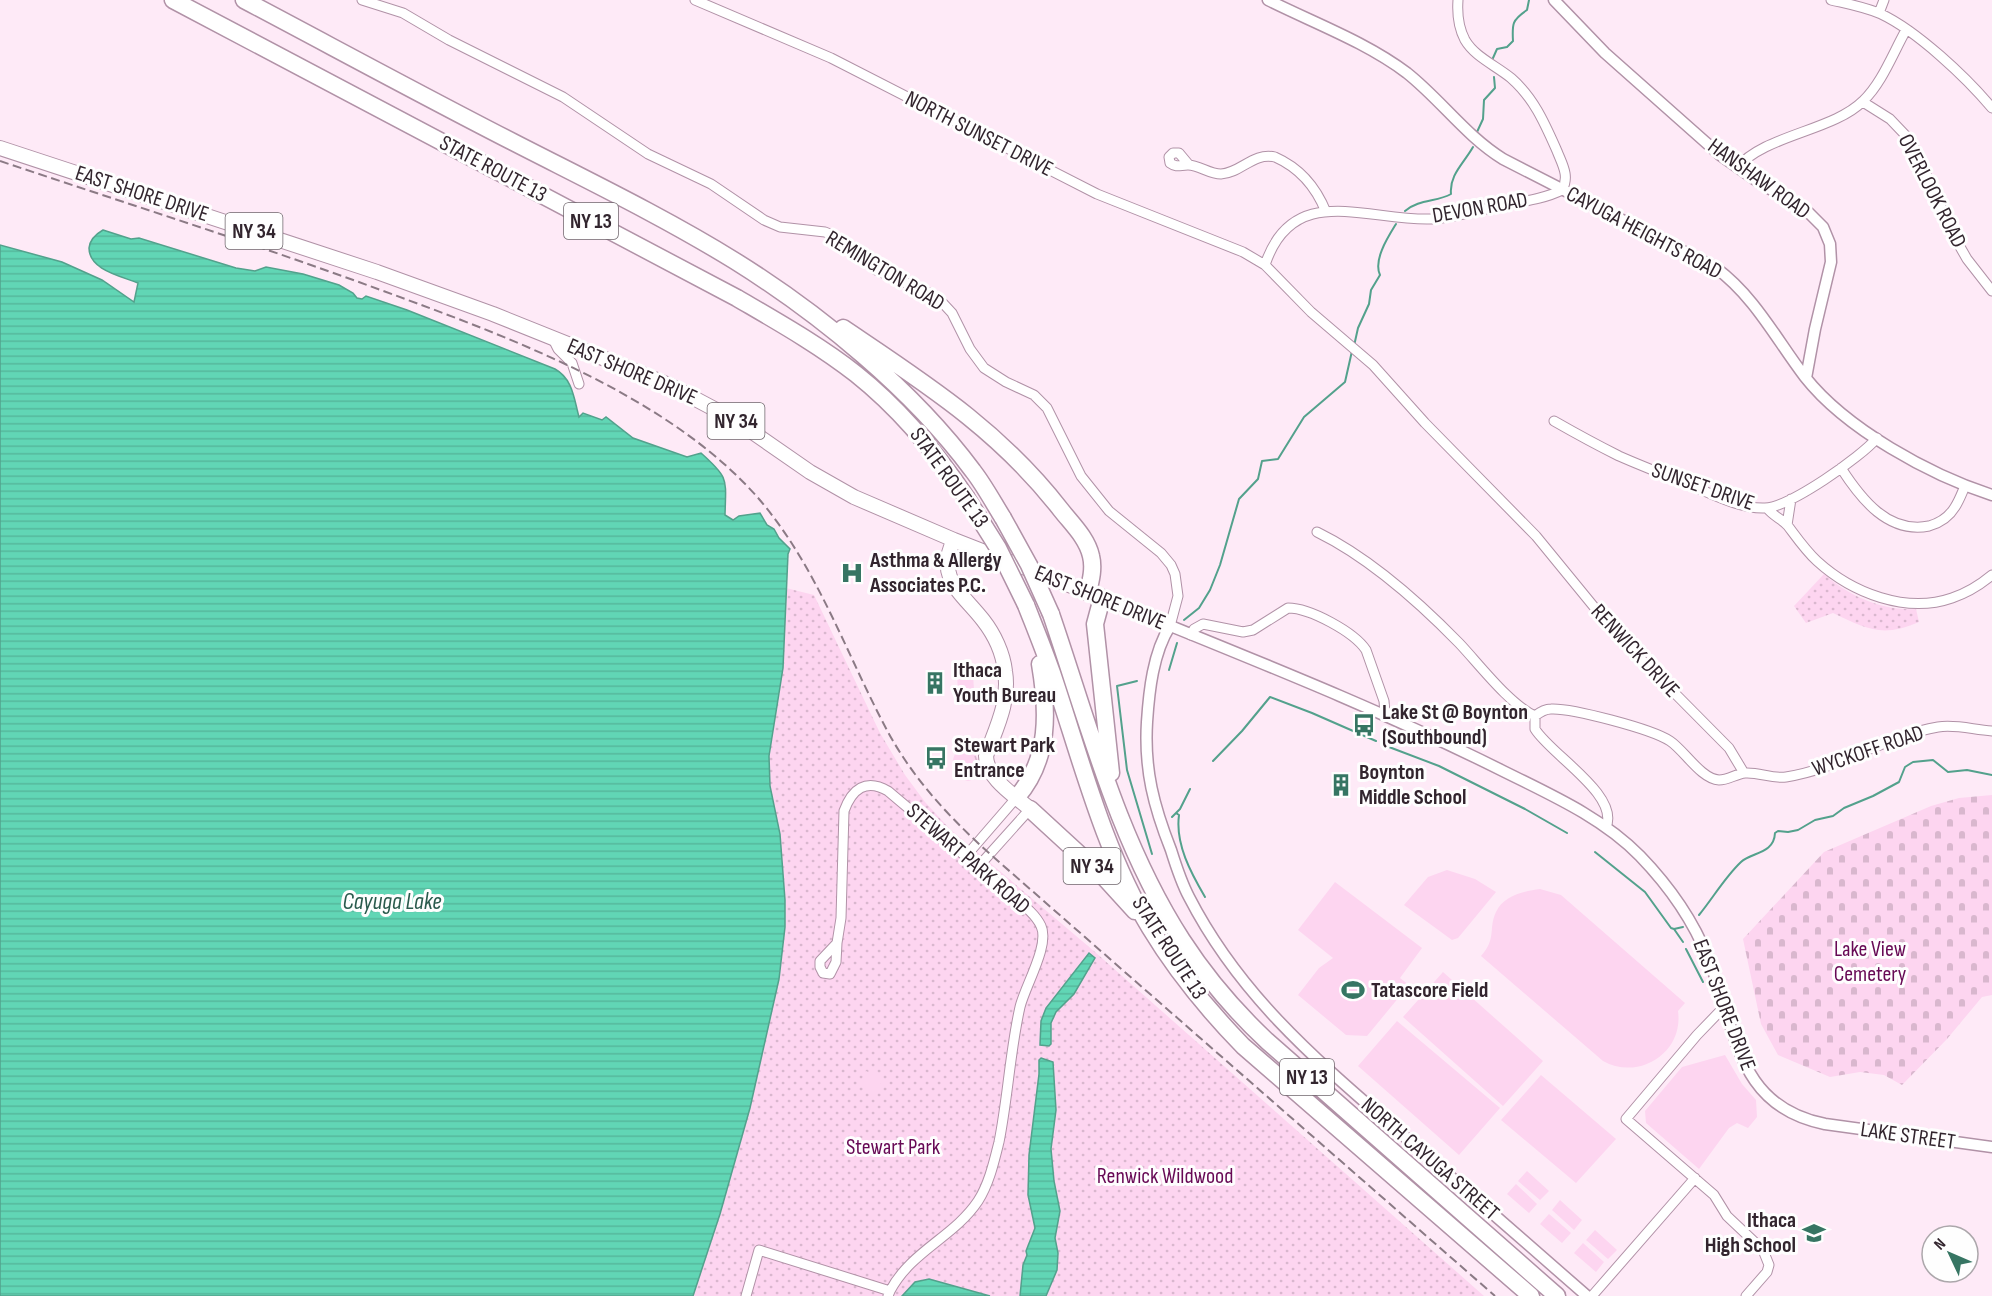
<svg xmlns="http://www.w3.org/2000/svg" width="1992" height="1296" font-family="'Sofia Sans Condensed',sans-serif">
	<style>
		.grass { fill: url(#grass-tufts) }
		.cemetery { fill: url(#cemetery-stones) }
		.park { fill: url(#park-dots) }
		.pitch { fill: #fdd5f0 }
		.water { fill: url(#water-rules); stroke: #53a18c; stroke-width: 1.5 }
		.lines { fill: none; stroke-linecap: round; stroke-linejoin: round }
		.stream { stroke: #53a18c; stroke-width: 2 }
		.minor-casing { stroke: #b192a7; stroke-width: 11 }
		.tertiary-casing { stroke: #b192a7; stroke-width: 13 }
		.primary-casing { stroke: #b192a7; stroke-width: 16 }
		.motorway-casing { stroke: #b192a7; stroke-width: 19 }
		.minor { stroke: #fff; stroke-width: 9 }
		.tertiary { stroke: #fff; stroke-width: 10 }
		.primary { stroke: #fff; stroke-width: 14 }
		.motorway { stroke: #fff; stroke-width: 16 }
		.rail { stroke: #8b7a85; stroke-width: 2; stroke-dasharray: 9 4.5; stroke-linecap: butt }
		.motorway-bridge-casing { stroke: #b192a7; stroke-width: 19; stroke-linecap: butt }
		.motorway-bridge { stroke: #fff; stroke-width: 16 }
		.labels { text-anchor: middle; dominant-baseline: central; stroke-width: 6; stroke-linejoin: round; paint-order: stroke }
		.shield { fill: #fefefe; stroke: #6f666c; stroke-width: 1.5 }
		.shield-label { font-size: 21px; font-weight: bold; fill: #32252e }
		.street-label { font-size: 22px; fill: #32252e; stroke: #fefefe }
		.poi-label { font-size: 22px; font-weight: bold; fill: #32252e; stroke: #fefefe; text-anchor: start }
		.park-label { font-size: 22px; fill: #670955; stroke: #fefefe }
		.water-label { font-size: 24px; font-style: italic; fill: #2a5b4d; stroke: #fefefe }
	</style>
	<defs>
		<pattern id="grass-tufts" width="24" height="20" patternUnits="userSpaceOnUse" patternTransform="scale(1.5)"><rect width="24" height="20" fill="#fdd5f0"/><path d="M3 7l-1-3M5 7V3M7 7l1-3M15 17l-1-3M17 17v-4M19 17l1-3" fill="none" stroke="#d9b7ce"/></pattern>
		<pattern id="cemetery-stones" width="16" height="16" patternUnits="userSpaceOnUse" patternTransform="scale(1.5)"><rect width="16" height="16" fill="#fdd5f0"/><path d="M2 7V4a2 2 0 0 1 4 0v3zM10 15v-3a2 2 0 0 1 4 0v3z" fill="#d9b7ce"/></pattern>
		<pattern id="park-dots" width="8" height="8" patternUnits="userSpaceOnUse" patternTransform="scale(1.5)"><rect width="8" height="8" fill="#fdd5f0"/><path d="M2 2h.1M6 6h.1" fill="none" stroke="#d9b7ce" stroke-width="1.8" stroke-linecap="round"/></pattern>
		<pattern id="water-rules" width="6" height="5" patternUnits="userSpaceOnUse" patternTransform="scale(1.5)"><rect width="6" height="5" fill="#61d6b5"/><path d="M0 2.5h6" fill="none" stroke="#55b89c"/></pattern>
	</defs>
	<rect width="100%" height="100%" fill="#feeaf7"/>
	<path class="grass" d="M 967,748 C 981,754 986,777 968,781 L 958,778 C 950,766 950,750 967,748 Z"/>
	<path class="cemetery" d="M 1992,795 L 1992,995 L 1982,997 L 1947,1039 L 1902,1085 L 1884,1075 L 1860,1072 L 1830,1077 L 1778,1055 L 1761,1024 L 1743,939 L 1824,852 L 1931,806 L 1959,798 Z"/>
	<path class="park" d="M 1824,574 C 1849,596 1882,611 1916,609 L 1919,622 C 1882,638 1867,629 1833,613 L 1806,623 L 1794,606 Z
		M 786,588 L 814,595 L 880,733 L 905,775 L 925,802 L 949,828 L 1095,952 L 1484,1296 L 693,1296 L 720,1214 L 750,1108 L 779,979 L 785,927 L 785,900 L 780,834 L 770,786 L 769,756 L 783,668 Z"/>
	<path class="pitch" d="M 973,674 L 974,690 L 958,691 L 957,675 Z
		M 1447,870 L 1475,879 L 1496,892 L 1458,938 L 1452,940 L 1404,905 L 1428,877 Z
		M 1335,882 L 1422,948 L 1400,978 L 1409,985 L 1367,1036 L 1346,1035 L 1298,995 L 1319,968 L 1333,958 L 1298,930 Z
		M 1540,889 L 1561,895 L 1685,1003 L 1678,1011 C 1684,1053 1638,1081 1603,1061 L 1481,956 C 1497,938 1488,929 1496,912 C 1503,896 1524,891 1540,889 Z
		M 1443,972 L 1543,1061 L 1503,1106 L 1403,1017 Z
		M 1397,1021 L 1500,1108 L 1459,1155 L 1358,1066 Z
		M 1725,1055 L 1742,1084 L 1756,1100 L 1757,1117 L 1748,1128 L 1737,1123 L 1729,1128 L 1699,1169 L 1646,1123 L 1645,1111 L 1682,1067 Z
		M 866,1071 L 883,1079 L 876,1093 L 859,1085 Z
		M 1541,1075 L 1616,1139 L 1576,1183 L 1501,1120 Z
		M 1527,1171 L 1549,1191 L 1540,1200 L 1518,1181 Z
		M 1516,1184 L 1537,1204 L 1529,1213 L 1507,1194 Z
		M 1560,1200 L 1582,1220 L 1574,1230 L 1552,1210 Z
		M 1549,1214 L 1571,1233 L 1562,1243 L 1540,1224 Z
		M 1595,1230 L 1617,1250 L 1608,1259 L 1586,1240 Z
		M 1583,1243 L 1604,1262 L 1596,1272 L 1574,1253 Z"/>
	<path class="water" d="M 103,230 L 131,239 L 139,238 L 236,268 L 255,271 L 266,267 L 303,274 L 339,285 L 353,293 L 357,298 L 362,299 L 366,296 L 407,310 L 555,369 C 573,379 574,399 579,417 L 583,413 L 602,420 L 606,417 L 633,438 L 687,457 L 701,453 C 729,478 726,478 725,515 L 733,520 L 739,516 L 760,513 L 767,525 L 774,529 L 779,538 L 790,549 L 788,554 L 783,668 L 769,756 L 770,786 L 780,834 L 785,900 L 785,927 L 779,979 L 750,1108 L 720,1214 L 693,1296 L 0,1296 L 0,245 L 62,262 L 102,280 L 134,302 L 138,283 C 121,276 89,270 89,248 C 90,239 96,234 103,230 Z
		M 1089,953 L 1095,958 L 1074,994 L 1056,1012 L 1051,1023 L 1051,1044 L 1049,1046 L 1040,1045 L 1041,1021 L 1046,1008 Z
		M 1041,1058 L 1053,1062 L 1056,1110 L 1051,1149 L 1054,1181 L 1060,1211 L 1055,1238 L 1058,1253 L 1057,1270 L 1046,1296 L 1020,1296 L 1023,1265 L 1027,1255 L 1026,1251 L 1035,1228 L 1028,1195 L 1029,1155 L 1039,1074 L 1039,1060 Z
		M 929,1279 L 990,1296 L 902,1296 L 915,1282 Z"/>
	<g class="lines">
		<path class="stream" d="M 1493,58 L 1497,49 L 1507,47 L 1513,41 C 1512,24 1512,20 1527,10 L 1529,0
			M 1477,132 L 1483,119 L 1484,100 L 1495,88 L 1494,77
			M 1405,211 C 1419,199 1437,202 1451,194 C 1449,175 1464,163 1473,147
			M 1354,346 L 1358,328 L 1369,304 L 1371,290 L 1380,275 C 1373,260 1388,237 1396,224
			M 1184,620 L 1199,608 L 1210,590 L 1220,565 L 1239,499 L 1258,479 L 1262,461 L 1278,459 L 1304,417 L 1345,382 L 1352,351
			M 1169,670 L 1177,643
			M 1137,681 L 1117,686 L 1127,770 L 1152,854
			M 1389,747 L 1439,766 L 1525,809 L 1567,833
			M 1213,761 L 1242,731 L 1270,697 L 1312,713 L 1376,741
			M 1176,813 L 1179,815 C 1175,844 1191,873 1205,897
			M 1172,817 L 1180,809 L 1190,789
			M 1595,852 L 1645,892 L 1671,928 L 1674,929 L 1683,927
			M 1699,915 C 1713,898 1725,877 1741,862 C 1752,852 1774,854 1775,833 L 1778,831 L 1788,832 L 1798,830 L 1815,820 L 1833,816 L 1844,808 L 1873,796 L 1899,782 L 1905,767 L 1913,762 L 1933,760 L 1948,772 L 1967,770 L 1992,775
			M 1674,929 L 1683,942
			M 1686,949 L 1703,982"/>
		<g class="minor-casing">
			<path id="minor" d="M 362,0 L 403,13 L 449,40 L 563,97 L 648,154 L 711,184 L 764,220 L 780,227 L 825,232 L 835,236 L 876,270 L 929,293 L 939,299 L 952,313 L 970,349 L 984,368 L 1006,382 L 1034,395 L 1047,408 L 1081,476 L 1109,511 L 1161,553 L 1171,565 L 1175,574 L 1178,596 L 1170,626
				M 695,0 L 831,58 L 1097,194 L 1243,252 L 1265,265 L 1311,312 L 1373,365 L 1425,423 L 1536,536 L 1617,635 L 1729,748 L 1744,773
				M 1831,0 C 1848,4 1865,7 1881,14 C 1917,31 1966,77 1992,108
				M 1879,13 L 1884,0
				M 1863,102 L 1890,119 L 1911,141 L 1955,238 L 1967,259 L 1992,291
				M 1189,165 L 1179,153 L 1173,153 L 1169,157 L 1170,163 C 1177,168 1180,165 1188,165 C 1199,165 1209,174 1221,174 C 1241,173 1253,152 1275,157 C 1300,168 1316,187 1326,212
				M 1737,168 C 1764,135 1833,131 1863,101 C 1882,83 1893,53 1906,30
				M 1265,265 C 1293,180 1369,222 1432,219 C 1453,218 1475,211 1495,207 C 1517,202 1542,200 1562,190 C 1570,176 1562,164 1557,151 C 1545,124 1534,98 1511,78 C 1495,65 1475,57 1465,40 C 1458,27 1457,14 1458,0
				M 552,337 L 558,349 L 572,363 L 579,384
				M 1554,421 C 1575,433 1597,445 1619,456 C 1644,467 1670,477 1695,487 C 1716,496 1742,509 1765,508 C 1790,507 1861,457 1877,438
				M 1841,468 C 1861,499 1888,534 1929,526 C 1940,523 1949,517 1955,507 C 1959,501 1962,493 1965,486
				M 1767,508 C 1773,516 1782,519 1788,526 C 1797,538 1806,551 1817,561 C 1852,593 1906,614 1952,598 C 1967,593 1980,585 1992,575
				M 1787,525 L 1791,499
				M 1317,532 C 1370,558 1418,601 1459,643 C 1479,664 1509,704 1535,716
				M 1191,635 L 1194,629 L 1203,624 L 1243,632 L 1253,630 L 1288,608 C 1310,608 1354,632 1366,650 L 1384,701 L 1385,714
				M 1606,827 C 1620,795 1550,754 1535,729 L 1535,716 C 1540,712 1545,709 1551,709 C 1572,708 1652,729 1670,741 C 1684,750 1701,779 1719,780 C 1728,780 1736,774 1745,773 C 1759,772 1772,779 1786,777 C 1839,769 1885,736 1938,727 C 1956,724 1974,730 1992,731
				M 966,856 L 1017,797
				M 978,867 L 1030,809
				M 837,943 L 836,962 L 830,974 L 823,973 L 820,967 L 820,961 L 837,943 L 841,918 L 844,811 C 852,789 866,778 888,791 C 927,824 967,857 1006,891 C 1017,901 1034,911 1041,926 C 1050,945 1025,986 1020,1007 C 1010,1051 1008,1097 999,1142 C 994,1162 989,1184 978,1201 C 954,1237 911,1251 890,1291
				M 1725,1006 L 1697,1035 L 1626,1119 L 1714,1195 L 1727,1216 L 1763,1250 L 1769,1265 L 1767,1272 L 1746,1296
				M 746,1296 L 759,1250 L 890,1291 L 888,1296
				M 1592,1296 L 1695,1178"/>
		</g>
		<g class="tertiary-casing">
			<path id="tertiary" d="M 1268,0 C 1314,23 1366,42 1407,73 C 1441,100 1466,136 1503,159 L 1716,268 C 1755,297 1776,339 1805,377 C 1846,429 1930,475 1992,495
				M 1554,0 L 1605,53 L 1720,155 L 1757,181 L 1807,211 L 1823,227 L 1830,244 L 1831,262 L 1815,329 L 1806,378
				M 1102,598 C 1236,653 1371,705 1501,770 C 1549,794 1602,817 1640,856 C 1668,885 1693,920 1708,958 C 1737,1027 1734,1106 1825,1124 L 1992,1147
				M 1170,626 C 1153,653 1149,691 1147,722 C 1144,770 1154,807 1171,850 C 1176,866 1181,882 1189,897 C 1243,1002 1326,1068 1413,1144 C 1471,1195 1529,1245 1587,1296"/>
		</g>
		<g class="primary-casing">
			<path id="primary" d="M 0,148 L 377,272 L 493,314 L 635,371 L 671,386 L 735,420 L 810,472 L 854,497 L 954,540 L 1097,596
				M 954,540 C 935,578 962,593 983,620 C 994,634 1003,653 1005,671 C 1010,702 996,728 986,756 C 987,779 1014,795 1030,809"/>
		</g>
		<g class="motorway-casing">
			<path id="motorway" d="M 173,0 L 737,298 C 778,322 819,345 856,374 C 900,409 935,451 966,497
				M 244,0 C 333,47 423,96 513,142 C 587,180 664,217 735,261 C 820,314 913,390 973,471 C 984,485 993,502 1003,518
				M 843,328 C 926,384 999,430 1061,510 C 1072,524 1087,538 1091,556 C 1094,568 1091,580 1088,592
				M 1102,598 L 1095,624 L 1111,773
				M 1026,605 C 1035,628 1044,650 1052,673 C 1081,759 1103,849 1150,928 C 1176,971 1208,1010 1243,1046 L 1531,1296
				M 1051,614 C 1089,725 1118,841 1182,940 C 1206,977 1235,1011 1267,1041 L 1557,1296
				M 1017,797 C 1050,759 1048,711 1040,664
				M 1030,809 L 1104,877 L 1135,911"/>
		</g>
		<use href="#minor" class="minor"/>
		<use href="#tertiary" class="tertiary"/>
		<use href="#primary" class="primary"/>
		<use href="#motorway" class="motorway"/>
		<path class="rail" d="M 0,161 C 122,202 246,241 367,285 C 498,333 666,392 759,499 C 818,568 846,654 888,732 C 914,780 950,818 990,854 L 1495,1296"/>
		<g class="motorway-bridge-casing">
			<path id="motorway-bridge" d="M 966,497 L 998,548 L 1026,605
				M 1003,518 L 1029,565 L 1051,614"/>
		</g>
		<use href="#motorway-bridge" class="motorway-bridge"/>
	</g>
	<defs>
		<g id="hospital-bare" transform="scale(1.8)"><path d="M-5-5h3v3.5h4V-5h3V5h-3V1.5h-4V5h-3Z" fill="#367563" stroke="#fefefe" stroke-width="2.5" paint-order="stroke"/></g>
		<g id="building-bare" transform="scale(1.8)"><path d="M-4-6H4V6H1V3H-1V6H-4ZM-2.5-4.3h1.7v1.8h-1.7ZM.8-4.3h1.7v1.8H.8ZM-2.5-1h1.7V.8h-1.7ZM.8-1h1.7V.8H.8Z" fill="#367563" stroke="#fefefe" stroke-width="2.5" paint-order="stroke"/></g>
		<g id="bus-bare" transform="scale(1.8)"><path d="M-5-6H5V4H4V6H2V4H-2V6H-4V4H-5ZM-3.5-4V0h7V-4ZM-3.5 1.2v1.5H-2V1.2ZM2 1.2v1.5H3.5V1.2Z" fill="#367563" stroke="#fefefe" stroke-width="2.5" paint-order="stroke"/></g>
		<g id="stadium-bare" transform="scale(1.8)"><path d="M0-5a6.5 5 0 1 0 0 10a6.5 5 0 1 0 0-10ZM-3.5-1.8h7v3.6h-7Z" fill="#367563" stroke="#fefefe" stroke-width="2.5" paint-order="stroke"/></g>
		<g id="school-bare" transform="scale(1.8)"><path d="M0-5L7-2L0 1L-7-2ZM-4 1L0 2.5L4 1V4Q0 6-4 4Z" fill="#367563" stroke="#fefefe" stroke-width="2.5" paint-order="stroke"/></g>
	</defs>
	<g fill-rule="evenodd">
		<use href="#hospital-bare" x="852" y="573"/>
		<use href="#building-bare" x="935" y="683"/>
		<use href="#bus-bare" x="1364" y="725"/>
		<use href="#bus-bare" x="936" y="758"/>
		<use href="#building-bare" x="1341" y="785"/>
		<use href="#stadium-bare" x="1353" y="990"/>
		<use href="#school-bare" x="1814" y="1233"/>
	</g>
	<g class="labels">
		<g class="shield">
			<rect x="564" y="203" width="54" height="36" rx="4.5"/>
			<rect x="225.5" y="213" width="57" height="36" rx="4.5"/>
			<rect x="707.5" y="403" width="57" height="36" rx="4.5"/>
			<rect x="1063.5" y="848" width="57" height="36" rx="4.5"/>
			<rect x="1280" y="1059" width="54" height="36" rx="4.5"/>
		</g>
		<g class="shield-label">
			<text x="591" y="221">NY 13</text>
			<text x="254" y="231">NY 34</text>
			<text x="736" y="421">NY 34</text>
			<text x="1092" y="866">NY 34</text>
			<text x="1307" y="1077">NY 13</text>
		</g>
		<g class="street-label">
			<text transform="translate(979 134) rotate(27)">NORTH SUNSET DRIVE</text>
			<text transform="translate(493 169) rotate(28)">STATE ROUTE 13</text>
			<text transform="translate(1759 179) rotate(36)">HANSHAW ROAD</text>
			<text transform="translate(1932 191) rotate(63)">OVERLOOK ROAD</text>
			<text transform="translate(142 194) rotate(18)">EAST SHORE DRIVE</text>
			<text transform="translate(1480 208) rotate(-10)">DEVON ROAD</text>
			<text transform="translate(1644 233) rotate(28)">CAYUGA HEIGHTS ROAD</text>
			<text transform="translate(885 271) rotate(31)">REMINGTON ROAD</text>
			<text transform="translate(632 372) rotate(23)">EAST SHORE DRIVE</text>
			<text transform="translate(949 478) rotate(54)">STATE ROUTE 13</text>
			<text transform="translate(1703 487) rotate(19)">SUNSET DRIVE</text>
			<text transform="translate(1100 598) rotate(22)">EAST SHORE DRIVE</text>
			<text transform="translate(1635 651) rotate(47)">RENWICK DRIVE</text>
			<text transform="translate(1868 751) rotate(-19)">WYCKOFF ROAD</text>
			<text transform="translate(968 859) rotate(41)">STEWART PARK ROAD</text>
			<text transform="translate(1169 948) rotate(57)">STATE ROUTE 13</text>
			<text transform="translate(1724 1005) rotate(69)">EAST SHORE DRIVE</text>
			<text transform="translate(1908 1136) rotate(8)">LAKE STREET</text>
			<text transform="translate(1430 1159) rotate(41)">NORTH CAYUGA STREET</text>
		</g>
		<g class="poi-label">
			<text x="870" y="560">Asthma &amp; Allergy<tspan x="870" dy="25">Associates P.C.</tspan></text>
			<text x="953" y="670">Ithaca<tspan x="953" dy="25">Youth Bureau</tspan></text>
			<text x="1382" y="712">Lake St @ Boynton<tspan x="1382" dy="25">(Southbound)</tspan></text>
			<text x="954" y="745">Stewart Park<tspan x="954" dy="25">Entrance</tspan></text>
			<text x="1359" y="772">Boynton<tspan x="1359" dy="25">Middle School</tspan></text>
			<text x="1371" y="990">Tatascore Field</text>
			<text x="1796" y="1220" text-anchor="end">Ithaca<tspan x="1796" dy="25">High School</tspan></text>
		</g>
		<g class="park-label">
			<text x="1870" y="949">Lake View<tspan x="1870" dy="25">Cemetery</tspan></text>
			<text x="893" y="1147">Stewart Park</text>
			<text x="1165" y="1176">Renwick Wildwood</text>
		</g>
		<g class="water-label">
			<text x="392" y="901">Cayuga Lake</text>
		</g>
	</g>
	<g transform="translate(1950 1254) rotate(314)"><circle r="28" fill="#fefefe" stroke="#aca7ab" stroke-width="1.5"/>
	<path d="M0-4.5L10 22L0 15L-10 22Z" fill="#367563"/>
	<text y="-9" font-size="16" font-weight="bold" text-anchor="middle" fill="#32252e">N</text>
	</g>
</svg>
